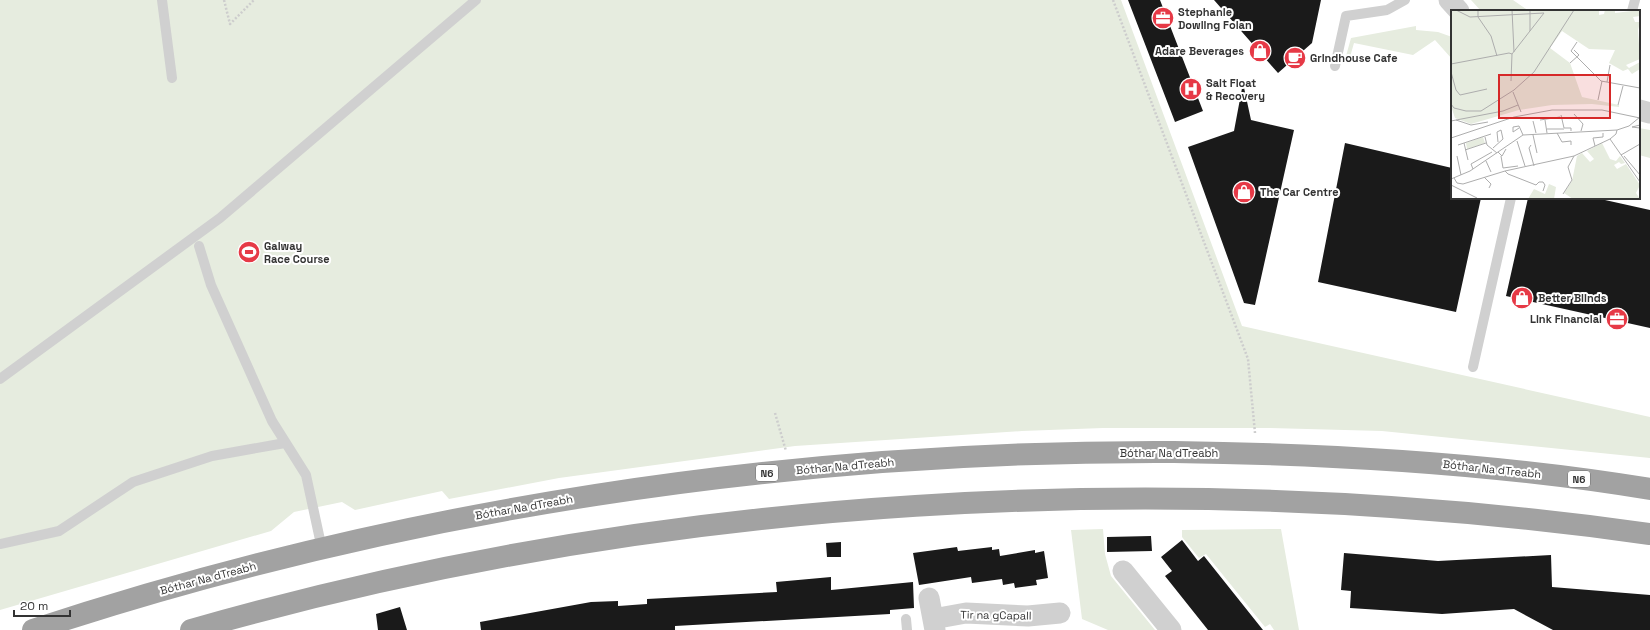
<svg xmlns="http://www.w3.org/2000/svg" width="1650" height="630" font-family="'Space Grotesk',sans-serif">
	<style>
		.green { fill: #e6ecdf }
		.building { fill: #1a1a1a }
		.lines { fill: none; stroke-linecap: round; stroke-linejoin: round }
		.path { stroke: #cdcdcd; stroke-width: 2.5; stroke-dasharray: 2 2; stroke-linecap: butt }
		.service { stroke: #d0d0d0; stroke-width: 10 }
		.minor { stroke: #d0d0d0; stroke-width: 21 }
		.trunk { stroke: #a2a2a2; stroke-width: 22 }
		.labels { text-anchor: middle; dominant-baseline: central; stroke-width: 4; stroke-linejoin: round; paint-order: stroke }
		.shield { fill: #fff; stroke: #707070; stroke-width: 1 }
		.shield-label { font-size: 10px; font-weight: bold; fill: #333 }
		.poi-label { font-size: 11px; font-weight: bold; fill: #333; stroke: #fff; text-anchor: start }
		.street-label { font-size: 11px; fill: #333; stroke: #fff }
		.inset-road { fill: none; stroke: #adadad; stroke-width: 1 }
		.view { fill: #d62828; fill-opacity: 0.15; stroke: #d62828; stroke-width: 2 }
		.inset-edge { fill: none; stroke: #333; stroke-width: 2 }
	</style>
	<rect width="100%" height="100%" fill="#fff"/>
	<path class="green" d="M 0,0 L 1121,0 L 1242,326 L 1650,417 L 1650,458 L 1382,431 L 1269,428 L 1103,428 L 1022,431 L 795,446 L 559,478 L 449,499 L 442,491 L 355,510 L 342,502 L 294,512 L 271,531 L 0,610 Z
		M 1471,0 L 1513,0 L 1529,11 L 1481,11 Z
		M 1416,26 L 1416,30 L 1438,32 L 1452,37 L 1452,59 L 1435,40 L 1413,55 L 1354,43 L 1350,57 L 1346,56 L 1351,38 Z
		M 1639,128 L 1650,130 L 1650,158 L 1639,155 Z
		M 1103,529 L 1105,554 L 1111,576 L 1155,630 L 1108,630 L 1082,619 L 1071,530 Z
		M 1281,529 L 1299,630 L 1274,630 L 1270,624 L 1265,627 L 1206,554 L 1199,558 L 1182,537 L 1182,530 Z"/>
	<path class="building" d="M 1128,0 L 1160,0 L 1203,111 L 1175,122 Z
		M 1214,0 L 1321,0 L 1312,43 L 1278,73 Z
		M 1243,83 L 1251,120 L 1294,130 L 1255,305 L 1244,303 L 1188,147 L 1234,131 Z
		M 1345,143 L 1452,168 L 1452,198 L 1481,198 L 1456,312 L 1318,282 Z
		M 1528,198 L 1596,198 L 1650,210 L 1650,328 L 1506,296 Z
		M 1151,536 L 1152,551 L 1107,552 L 1107,537 Z
		M 1182,540 L 1198,561 L 1204,556 L 1263,630 L 1208,630 L 1165,576 L 1172,571 L 1161,557 Z
		M 841,542 L 841,557 L 827,557 L 826,543 Z
		M 957,547 L 958,551 L 992,547 L 992,550 L 999,549 L 1000,556 L 1035,550 L 1035,553 L 1044,551 L 1048,578 L 1036,580 L 1037,585 L 1015,588 L 1014,583 L 1003,585 L 1002,579 L 972,583 L 971,577 L 919,585 L 913,553 Z
		M 1344,553 L 1438,561 L 1551,555 L 1552,587 L 1650,595 L 1650,630 L 1553,630 L 1514,609 L 1442,614 L 1350,608 L 1351,591 L 1341,590 Z
		M 831,577 L 831,590 L 913,582 L 914,608 L 890,610 L 890,614 L 675,626 L 675,630 L 481,630 L 480,622 L 591,602 L 618,601 L 618,606 L 647,604 L 647,599 L 777,592 L 776,582 Z
		M 400,607 L 407,630 L 378,630 L 376,614 Z"/>
	<g class="lines">
		<path class="path" d="M 224,0 L 230,24 L 254,0
			M 1113,0 L 1248,359 L 1255,433
			M 775,413 L 786,451"/>
		<path class="service" d="M 162,0 L 172,78
			M 1632,11 L 1635,0
			M 1335,66 L 1346,16 L 1387,10 L 1405,0
			M 199,246 L 211,285 L 272,421 L 306,475 L 322,549
			M 1473,367 L 1511,198
			M 0,379 L 220,218 L 476,0
			M 0,544 L 59,531 L 133,482 L 212,456 L 285,443
			M 906,619 L 907,630"/>
		<path class="minor" d="M 1449,0 L 1459,11
			M 1639,110 L 1650,113
			M 1123,571 L 1171,630
			M 929,598 L 935,630
			M 933,619 L 966,613 L 1028,616 L 1060,613"/>
		<path class="trunk" d="M 33,630 C 400,509 788,450 1174,452 C 1333,454 1493,463 1650,489
			M 191,630 C 662,495 1166,466 1650,534"/>
	</g>
	<defs>
		<g id="office-disc" transform="scale(1.15)"><circle r="9.5" fill="#e63946" stroke="#fff"/><path d="M-6-3h4V-5.5h4V-3h4V5H-6ZM-1-4.5V-3h2v-1.5ZM-6 0V1H6V0Z" fill="#fff"/></g>
		<g id="shop-disc" transform="scale(1.15)"><circle r="9.5" fill="#e63946" stroke="#fff"/><path d="M-5-2.5h2.3a2.7 3.5 0 0 1 5.4 0H5L5.5 6h-11ZM-1.5-2.5h3a1.5 2.3 0 0 0-3 0Z" fill="#fff"/></g>
		<g id="cafe-disc" transform="scale(1.15)"><circle r="9.5" fill="#e63946" stroke="#fff"/><path d="M-5.5-4.5H6V0H3Q3 3.5 0 3.5H-2.5Q-5.5 3.5-5.5 0ZM3-3.2v2h1.7v-2ZM-6 4.5H4V6H-6Z" fill="#fff"/></g>
		<g id="hospital-disc" transform="scale(1.15)"><circle r="9.5" fill="#e63946" stroke="#fff"/><path d="M-5-5h3v3.5h4V-5h3V5h-3V1.5h-4V5h-3Z" fill="#fff"/></g>
		<g id="stadium-disc" transform="scale(1.15)"><circle r="9.5" fill="#e63946" stroke="#fff"/><path d="M0-5a6.5 5 0 1 0 0 10a6.5 5 0 1 0 0-10ZM-3.5-1.8h7v3.6h-7Z" fill="#fff"/></g>
	</defs>
	<g fill-rule="evenodd">
		<use href="#office-disc" x="1163" y="18"/>
		<use href="#shop-disc" x="1260" y="51"/>
		<use href="#cafe-disc" x="1295" y="58"/>
		<use href="#hospital-disc" x="1191" y="89"/>
		<use href="#shop-disc" x="1244" y="192"/>
		<use href="#stadium-disc" x="249" y="252"/>
		<use href="#shop-disc" x="1522" y="298"/>
		<use href="#office-disc" x="1617" y="319"/>
	</g>
	<g class="labels">
		<g class="shield">
			<rect x="756" y="465" width="22" height="16" rx="3"/>
			<rect x="1568" y="471" width="22" height="16" rx="3"/>
		</g>
		<g class="shield-label">
			<text x="767" y="473">N6</text>
			<text x="1579" y="479">N6</text>
		</g>
		<g class="poi-label">
			<text x="1178" y="12">Stephanie<tspan x="1178" dy="13">Dowling Folan</tspan></text>
			<text x="1244" y="51" text-anchor="end">Adare Beverages</text>
			<text x="1310" y="58">Grindhouse Cafe</text>
			<text x="1206" y="83">Salt Float<tspan x="1206" dy="13">&amp; Recovery</tspan></text>
			<text x="1260" y="192">The Car Centre</text>
			<text x="264" y="246">Galway<tspan x="264" dy="13">Race Course</tspan></text>
			<text x="1538" y="298">Better Blinds</text>
			<text x="1602" y="319" text-anchor="end">Link Financial</text>
		</g>
		<g class="street-label">
			<text x="1169" y="453">Bóthar Na dTreabh</text>
			<text transform="translate(845 466) rotate(-5)">Bóthar Na dTreabh</text>
			<text transform="translate(1492 469) rotate(6)">Bóthar Na dTreabh</text>
			<text transform="translate(524 507) rotate(-10)">Bóthar Na dTreabh</text>
			<text transform="translate(208 578) rotate(-15)">Bóthar Na dTreabh</text>
			<text transform="translate(996 615) rotate(1)">Tir na gCapall</text>
		</g>
	</g>
	<g transform="translate(1451 10)">
		<rect width="189" height="189" fill="#fff"/>
		<path d="M 0,0 L 148,0 L 148,5 L 153,4 L 154,0 L 164,0 L 164,3 L 189,0 L 189,6 L 182,7 L 184,12 L 189,12 L 187,20 L 189,49 L 175,55 L 178,58 L 189,52 L 189,59 L 181,64 L 177,59 L 172,61 L 158,53 L 164,40 L 138,39 L 111,21 L 99,38 L 119,53 L 131,87 L 168,95 L 168,97 L 141,94 L 101,95 L 68,100 L 20,114 L 4,108 L 0,96 ZM 32,127 L 34,133 L 16,139 L 15,133 ZM 151,133 L 159,149 L 165,151 L 169,146 L 174,153 L 170,154 L 168,152 L 163,155 L 166,159 L 175,154 L 189,175 L 185,183 L 189,189 L 122,189 L 113,183 L 121,171 L 126,146 L 131,143 L 139,152 L 143,149 L 136,141 ZM 98,174 L 105,177 L 103,189 L 77,189 L 83,179 L 94,184 Z" fill="#e6ecdf"/>
		<path class="inset-road" d="M 5,0 L 19,7 L 93,3 L 61,44M 27,0 L 27,7 L 40,26 L 46,46M 61,0 L 63,42M 79,0 L 79,21M 126,32 L 120,41 L 150,71 L 189,78M 119,53 L 128,45 L 123,40M 0,54 L 58,43 L 61,44 L 60,71M 0,62 L 5,80 L 9,85 L 36,79M 156,72 L 159,55M 62,82 L 70,102M 147,90 L 151,71M 0,94 L 3,98 L 15,101 L 30,101 L 63,80 L 83,62 L 123,0M 167,95 L 172,76M 123,104 L 132,114 L 130,121M 110,105 L 113,118 L 120,118 L 120,121M 5,110 L 20,115 L 37,112M 89,110 L 109,107M 94,110 L 96,123M 0,111 L 52,101 L 67,95M 82,111 L 85,123M 189,115 L 181,117 L 189,118M 68,118 L 62,122 L 62,117 L 68,116 L 72,125M 96,119 L 113,119M 106,123 L 111,132 L 120,131 L 120,135M 82,125 L 86,143M 34,127 L 36,135 L 46,143M 0,128 L 63,107 L 101,100 L 151,100 L 189,108M 159,129 L 189,172M 66,131 L 74,156M 13,133 L 17,150M 7,135 L 40,124M 80,135 L 78,138 L 83,156M 144,136 L 142,128 L 152,127 L 152,123M 42,138 L 52,129 L 50,120 L 46,122 L 47,132M 14,140 L 35,133M 47,142 L 51,146 L 55,139M 170,145 L 189,134M 6,146 L 10,165M 50,146 L 52,158 L 67,156M 173,146 L 189,165M 35,151 L 40,162M 22,159 L 20,154 L 41,142M 54,161 L 57,164 L 85,175 L 88,172 L 92,172 L 94,175 L 92,181M 33,167 L 40,174 L 38,178M 3,168 L 6,173 L 12,174 L 54,161 L 123,146 L 159,129 L 165,124 L 166,120M 0,169 L 19,161 L 72,125 L 166,120 L 178,116 L 189,107M 0,175 L 26,188M 112,184 L 121,170 L 117,157 L 123,146"/>
		<path class="view" d="M 48,65 L 159,65 L 159,108 L 48,108 Z"/>
		<rect width="189" height="189" class="inset-edge"/>
	</g>
	<path d="M14 610v6h56v-6" fill="none" stroke="#333333" stroke-width="2"/>
	<text x="20" y="610" font-size="12" fill="#333333" stroke="#ffffff" stroke-width="3" paint-order="stroke">20 m</text>
</svg>
